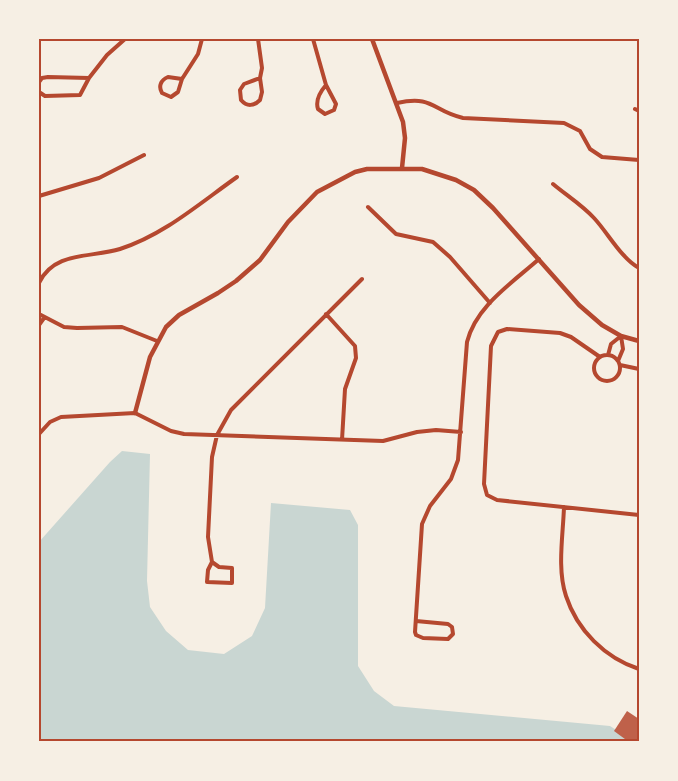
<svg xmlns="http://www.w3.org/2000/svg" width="678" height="781" font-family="'Noto Sans',sans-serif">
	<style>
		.water { fill: #c9d6d2 }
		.building { fill: #bf614a }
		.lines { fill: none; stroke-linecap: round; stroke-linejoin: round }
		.minor { stroke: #b5482f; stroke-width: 4 }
		.tertiary { stroke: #b5482f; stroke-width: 4.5 }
		.neatline { fill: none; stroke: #b5482f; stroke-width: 2 }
	</style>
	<rect width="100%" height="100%" fill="#f6efe4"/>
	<path class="water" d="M 122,451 L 150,454 L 147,581 L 150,607 L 166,631 L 188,650 L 224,654 L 252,636 L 265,608 L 271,503 L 350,510 L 358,525 L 358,666 L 374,691 L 394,706 L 610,726 L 635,742 L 39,742 L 39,542 L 110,462 Z"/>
	<path class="building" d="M 627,711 L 639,719 L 639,742 L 629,742 L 614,731 Z"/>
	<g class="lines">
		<path class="minor" d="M 258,39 L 262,68 L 260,78
			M 313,39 L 326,85
			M 168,77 L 182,79 L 178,92 L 171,97 L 162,93 C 158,86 161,80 168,77 Z
			M 260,78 L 262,92 L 260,100 C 254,106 247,107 241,100 L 240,90 L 244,84 Z
			M 182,79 L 198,54 L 202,39
			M 39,82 L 42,78 L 48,77 L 89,78
			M 326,85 L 336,104 L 334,110 L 325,114 L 318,109 C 315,100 320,92 326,85 Z
			M 39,92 L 45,96 L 80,95 L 89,78 L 107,55 L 125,39
			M 397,103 C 434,95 432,111 463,118 L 564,123 L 580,131 L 590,149 L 602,157 L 639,160
			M 635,109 L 639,111
			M 553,184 C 566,195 582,205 594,218 C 608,233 621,258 639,268
			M 39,196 L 99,178 L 144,155
			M 368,207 L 396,234 L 433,242 L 450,257 L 490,303
			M 39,283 C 54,251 91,258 120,249 C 164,235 200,203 237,177
			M 39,314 L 64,327 L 77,328 L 122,327 L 157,341
			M 326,314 L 355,346 L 356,358 L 345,389 L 342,440
			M 39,325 L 44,318
			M 608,355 L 611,344 L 621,336 L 623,349 L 618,361
			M594 368a13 13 0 1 1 26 0a13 13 0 1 1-26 0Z
			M 600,357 L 571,337 L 560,333 L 507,329 L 498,332 L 491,346 L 484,484 L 487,495 L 497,500 L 639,515
			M 620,365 L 639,369
			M 39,434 L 50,422 L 61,417 L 135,413 L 171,431 L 184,434 L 383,441 L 417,432 L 436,430 L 461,432
			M 564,507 C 563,536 557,569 566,596 C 577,630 605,658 639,669
			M 212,562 L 219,567 L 232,568 L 232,583 L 207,582 L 208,570 L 212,562 L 208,537 L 212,457 L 217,435 L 231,410 L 362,279
			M 416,621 L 448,624 L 452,627 L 453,634 L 448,639 L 423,638 L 416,635 L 415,632 L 422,524 L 430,506 L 451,479 L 458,460 L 467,342 C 476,306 512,283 539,259"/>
		<path class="tertiary" d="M 372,39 L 403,122 L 405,138 L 402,168
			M 135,413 L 150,357 L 166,327 L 179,315 L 218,293 L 236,281 L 260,260 L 288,222 L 317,192 L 355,172 L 367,169 L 422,169 L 456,180 L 474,190 L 493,208 L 579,305 L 602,325 L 621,336 L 639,341"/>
	</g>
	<rect width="678" height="781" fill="none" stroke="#f6efe4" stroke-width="81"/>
	<rect x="40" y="40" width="598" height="700" class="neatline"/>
</svg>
